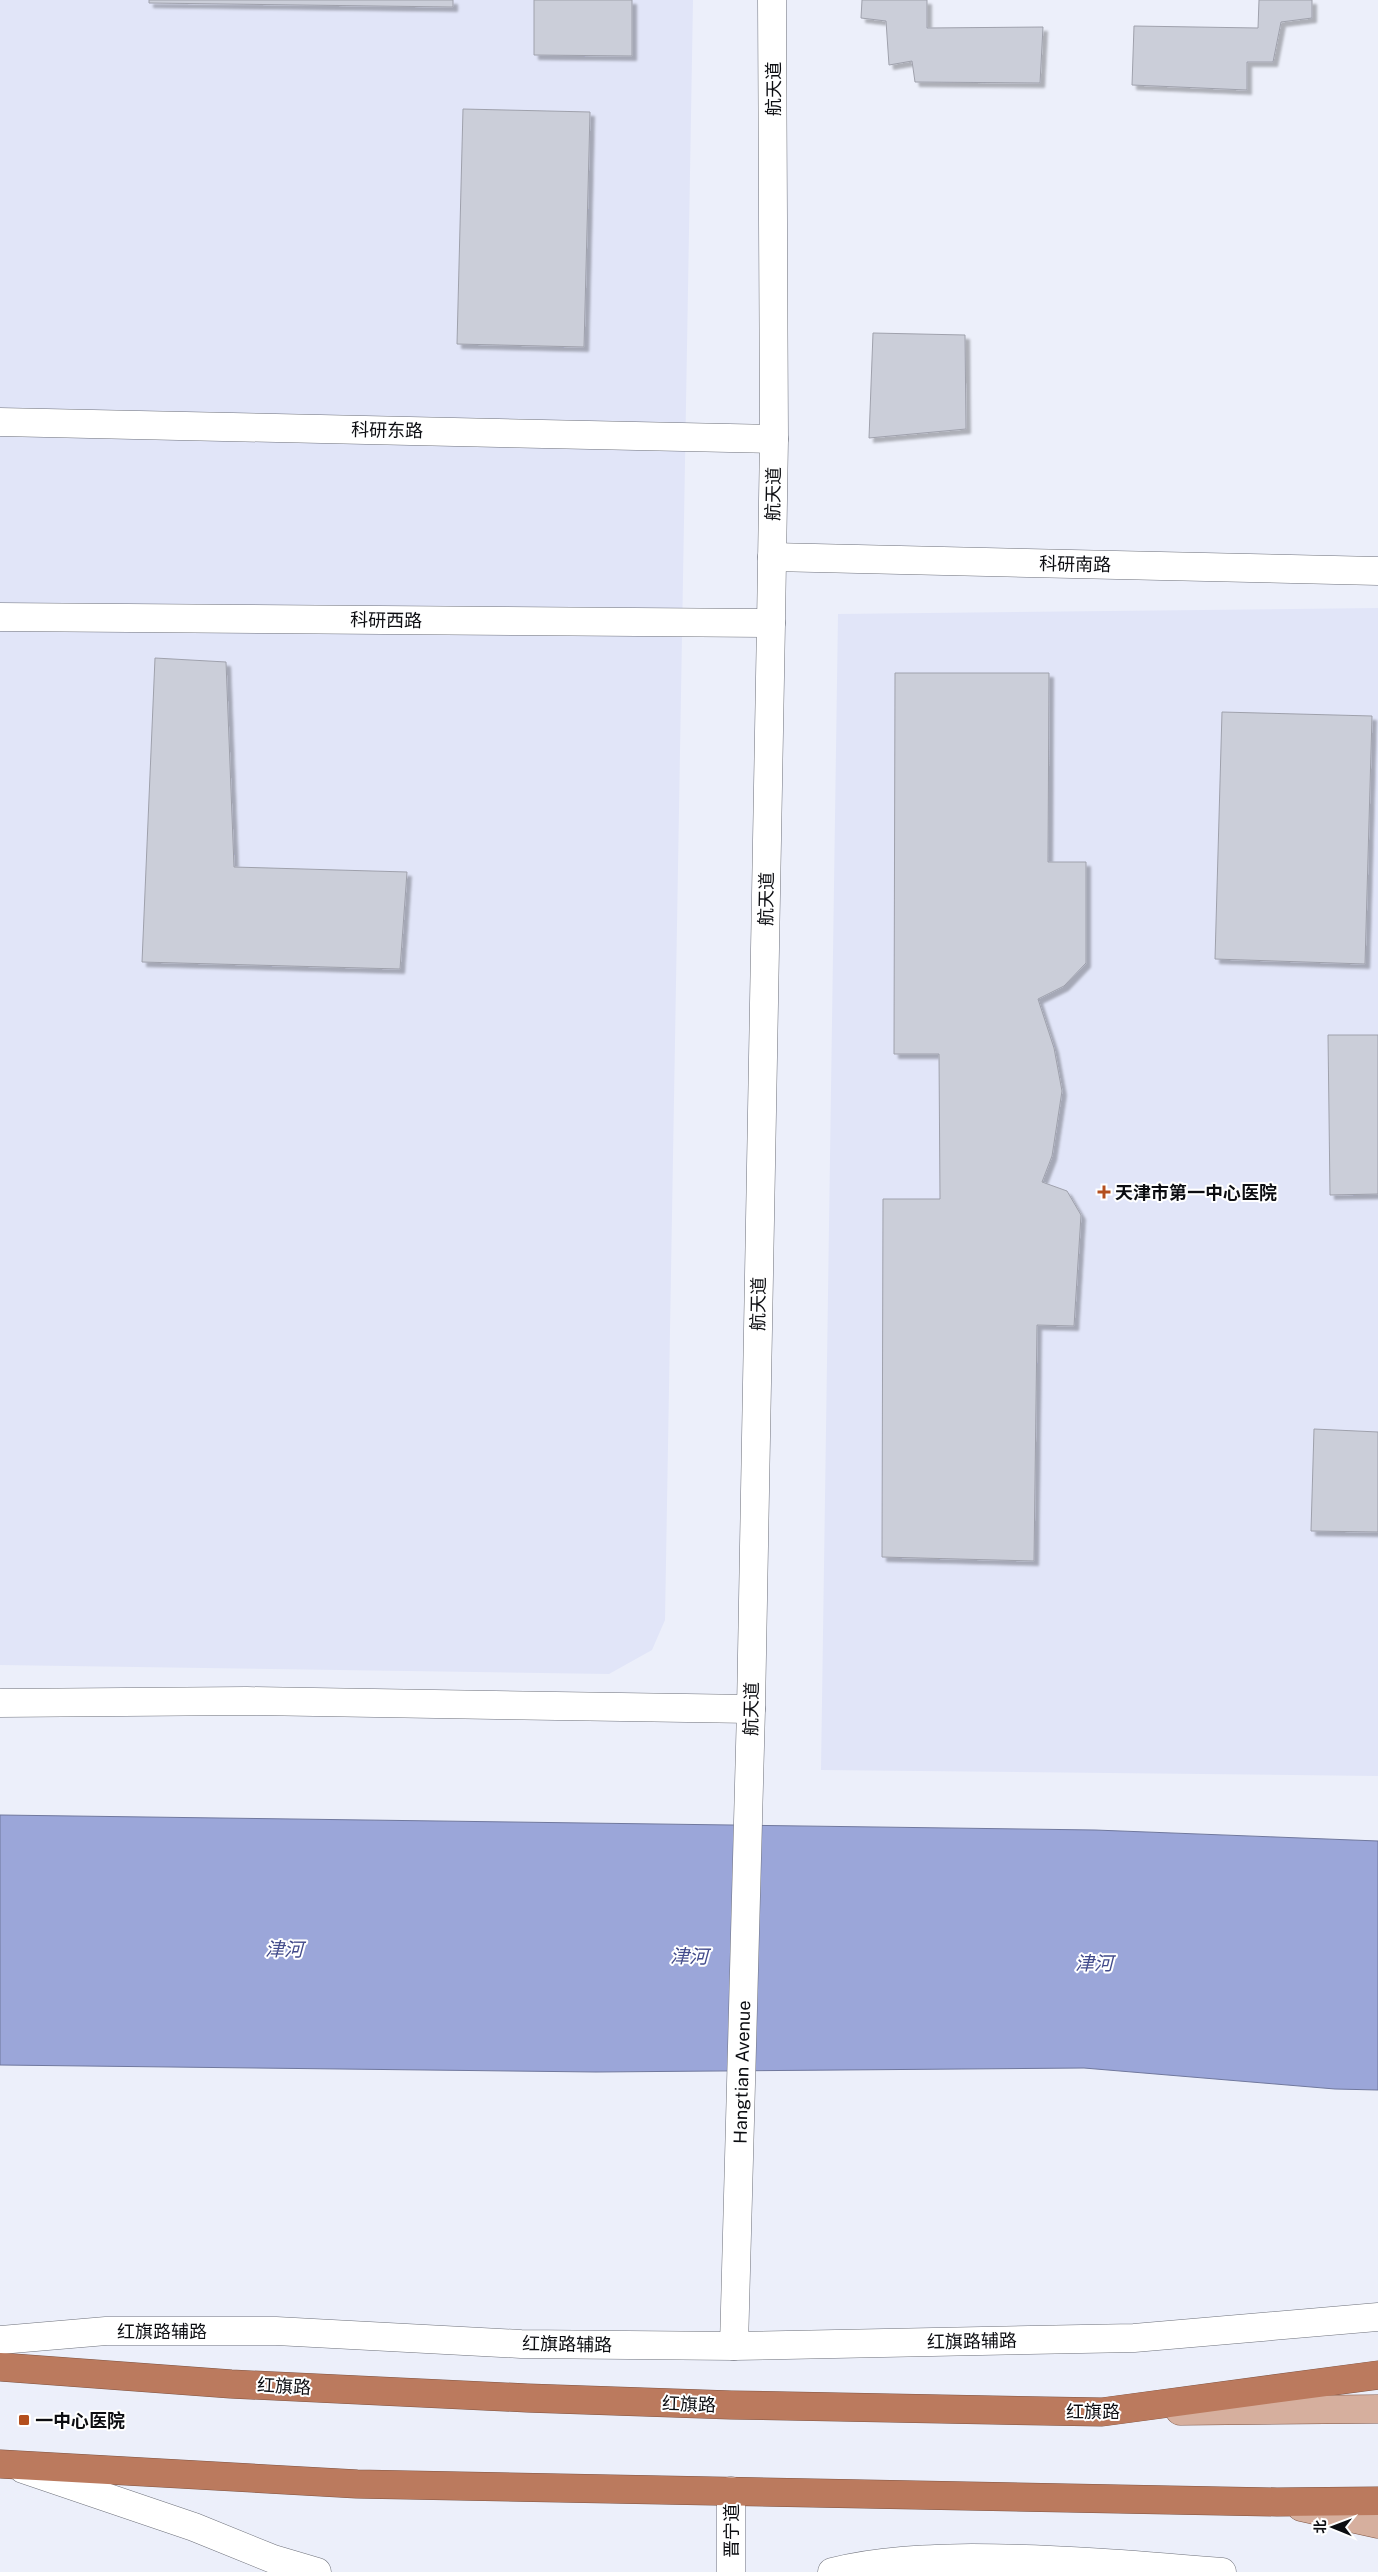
<svg xmlns="http://www.w3.org/2000/svg" width="1378" height="2572" font-family="'Public Sans','Noto Sans SC',sans-serif">
	<style>
		.built { fill: #e1e5f8 }
		.water { fill: #9ba6d9; stroke: #70789d }
		.building { fill: #cbced9; stroke: #9fa1ac; filter: url(#shadow) }
		.lines { fill: none; stroke-linecap: round; stroke-linejoin: round }
		.minor-casing { stroke: #6e717b; stroke-width: 29 }
		.major-casing { stroke: #7e5443; stroke-width: 29 }
		.highway-casing { stroke: #7e5443; stroke-width: 29 }
		.minor { stroke: #fff; stroke-width: 28 }
		.major { stroke: #d6af9e; stroke-width: 28 }
		.highway { stroke: #bb7a5e; stroke-width: 28 }
		.poi-dot { fill: #b44f1e; stroke: #fff; stroke-width: 2 }
		.labels { text-anchor: middle; dominant-baseline: central; stroke-width: 4; stroke-linejoin: round; paint-order: stroke }
		.street-label { font-size: 18px; fill: #0c0d11; stroke: #fff }
		.poi-label { font-size: 18px; font-weight: bold; fill: #0c0d11; stroke: #fff; text-anchor: start }
		.water-label { font-size: 19px; font-style: italic; fill: #424b8b; stroke: #fff }
	</style>
	<defs>
		<filter id="shadow"><feDropShadow dx="4.5" dy="4.5" stdDeviation="1" flood-color="#0004"/></filter>
	</defs>
	<rect width="100%" height="100%" fill="#eceffa"/>
	<path class="built" d="M 0,0 L 693,0 L 665,1620 L 652,1650 L 609,1674 L 0,1665 Z
		M 1378,608 L 1378,1776 L 821,1770 L 838,614 Z"/>
	<path class="water" d="M 0,1815 L 1095,1830 L 1378,1841 L 1378,2090 L 1335,2089 L 1084,2068 L 596,2072 L 0,2065 Z"/>
	<path class="building" d="M 149,0 L 453,0 L 453,7 L 149,3 Z
		M 534,0 L 632,0 L 632,56 L 534,55 Z
		M 862,0 L 927,0 L 927,28 L 1043,27 L 1040,83 L 915,82 L 912,61 L 889,65 L 886,21 L 861,18 Z
		M 1259,0 L 1312,0 L 1312,18 L 1281,22 L 1273,62 L 1247,62 L 1247,90 L 1132,85 L 1134,26 L 1258,28 Z
		M 463,109 L 590,112 L 584,347 L 457,344 Z
		M 873,333 L 965,335 L 966,429 L 869,438 Z
		M 155,658 L 226,662 L 234,867 L 407,872 L 400,969 L 142,962 Z
		M 895,673 L 1049,673 L 1048,862 L 1086,862 L 1086,963 L 1064,986 L 1038,999 L 1054,1048 L 1062,1091 L 1052,1156 L 1042,1182 L 1067,1191 L 1081,1215 L 1074,1326 L 1037,1325 L 1034,1561 L 882,1557 L 883,1199 L 940,1199 L 939,1054 L 894,1054 Z
		M 1222,712 L 1372,716 L 1365,964 L 1215,959 Z
		M 1328,1035 L 1378,1035 L 1378,1194 L 1330,1195 Z
		M 1314,1429 L 1378,1432 L 1378,1532 L 1311,1531 Z"/>
	<g class="lines">
		<g class="minor-casing">
			<g id="minor">
				<path d="M 0,422 L 774,439"/>
				<path d="M 772,557 L 1378,571"/>
				<path d="M 0,617 L 771,623"/>
				<path d="M 0,1703 L 247,1701 L 751,1709"/>
				<path d="M 0,2340 L 106,2331 L 276,2331 L 521,2344 L 734,2346 L 1134,2338 L 1378,2317"/>
				<path id="s1" d="M 734,2346 L 751,1709 L 771,623 L 774,439 L 772,0"/>
				<path d="M 23,2469 L 194,2527 L 273,2559 L 317,2572"/>
				<path d="M 731,2572 L 731,2491"/>
				<path d="M 832,2572 C 879,2560 924,2559 972,2558 C 1055,2558 1139,2565 1222,2572"/>
			</g>
		</g>
		<g class="major-casing">
			<path id="major" d="M 1180,2411 L 1378,2409
				M 1301,2507 L 1378,2524"/>
		</g>
		<g class="highway-casing">
			<path id="highway" d="M 0,2367 L 231,2384 L 527,2398 L 731,2405 L 1102,2412 L 1378,2375
				M 0,2464 L 357,2484 L 1277,2502 L 1378,2501"/>
		</g>
		<use href="#minor" class="minor"/>
		<use href="#major" class="major"/>
		<use href="#highway" class="highway"/>
	</g>
	<g class="poi-dot">
		<path d="M1101.5 1184.5h5v5h5v5h-5v5h-5v-5h-5v-5h5z"/>
		<rect x="18" y="2414" width="12" height="12" rx="2.5"/>
	</g>
	<g class="labels">
		<g class="street-label">
			<text transform="translate(773 89) rotate(-90)">航天道</text>
			<text transform="translate(387 430) rotate(1)">科研东路</text>
			<text transform="translate(773 494) rotate(-89)">航天道</text>
			<text transform="translate(1075 564) rotate(1)">科研南路</text>
			<text transform="translate(386 620) rotate(1)">科研西路</text>
			<text transform="translate(766 899) rotate(-89)">航天道</text>
			<text transform="translate(758 1304) rotate(-89)">航天道</text>
			<text transform="translate(751 1709) rotate(-89)">航天道</text>
			<text stroke="none"><textPath href="#s1" startOffset="274">Hangtian Avenue</textPath></text>
			<text x="162" y="2331">红旗路辅路</text>
			<text transform="translate(972 2341) rotate(-1)">红旗路辅路</text>
			<text transform="translate(567 2344) rotate(1)">红旗路辅路</text>
			<text transform="translate(284 2386) rotate(3)">红旗路</text>
			<text transform="translate(689 2404) rotate(2)">红旗路</text>
			<text x="1093" y="2411">红旗路</text>
			<text transform="translate(731 2531) rotate(-90)">晋宁道</text>
		</g>
		<g class="poi-label">
			<text x="1115" y="1192">天津市第一中心医院</text>
			<text x="35" y="2420">一中心医院</text>
		</g>
		<g class="water-label">
			<text transform="translate(284 1949) rotate(1)">津河</text>
			<text transform="translate(689 1956) rotate(1)">津河</text>
			<text x="1094" y="1963">津河</text>
		</g>
	</g>
	<g transform="translate(1333 2527) rotate(271)" stroke="#ffffff" stroke-width="4" paint-order="stroke">
	<path d="M0-4L9 19L0 12L-9 19Z" fill="#0c0d11"/>
	<text y="-8" font-size="14" font-weight="bold" text-anchor="middle" fill="#0c0d11">北</text>
	</g>
</svg>
